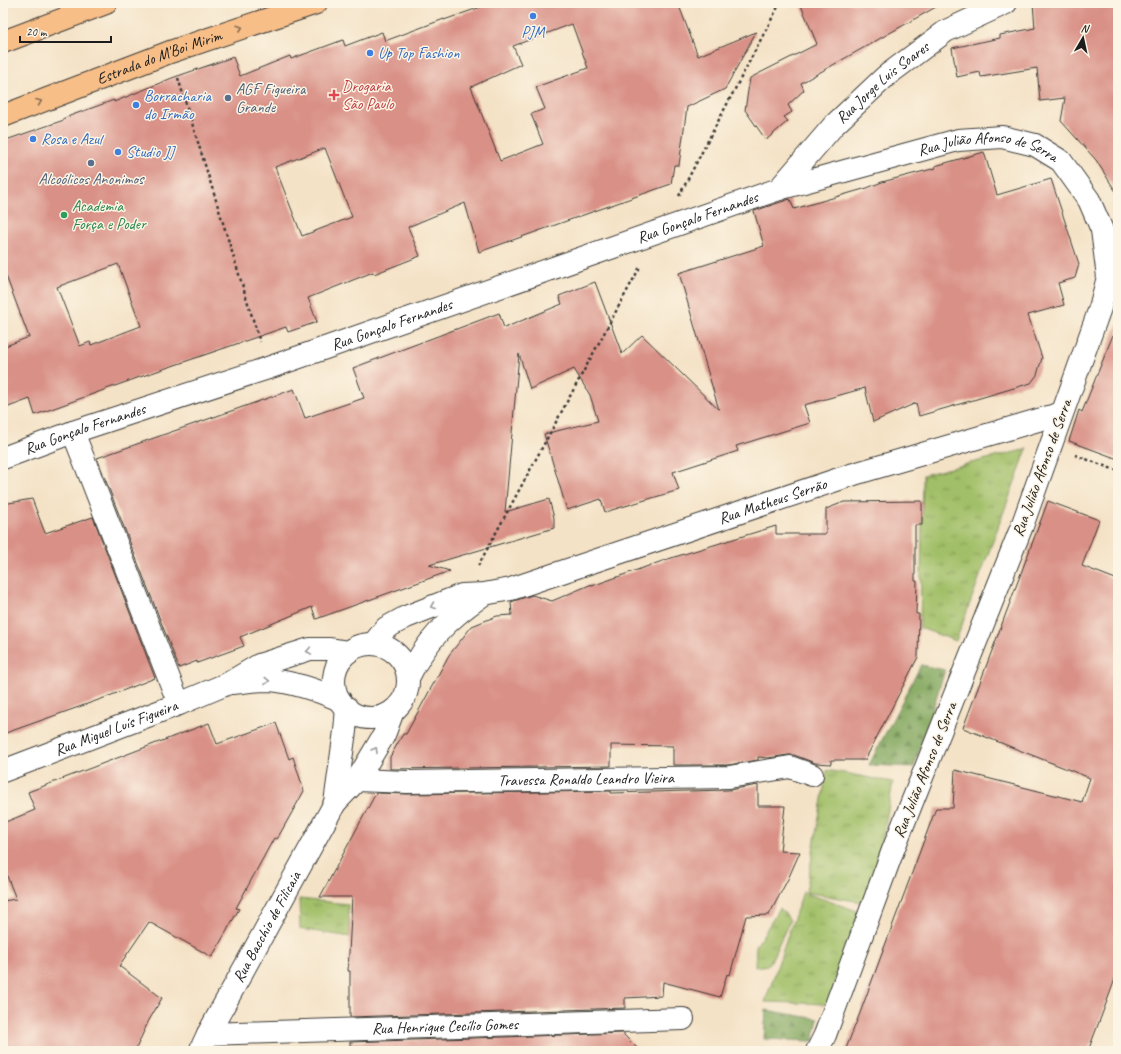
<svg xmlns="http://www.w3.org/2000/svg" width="1121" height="1054" font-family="Caveat,sans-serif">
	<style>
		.grass { fill: url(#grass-tufts); stroke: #5e6e42 }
		.forest { fill: url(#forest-firs); stroke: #4e613c }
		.building { fill: #d99086; fill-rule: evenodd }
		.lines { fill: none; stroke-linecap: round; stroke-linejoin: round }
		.minor-casing { stroke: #3c3a36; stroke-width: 24 }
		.major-casing { stroke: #3c3a36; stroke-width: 24 }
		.path { stroke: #3c3a36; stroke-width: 2.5; stroke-dasharray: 3 3; stroke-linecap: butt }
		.minor { stroke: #fff; stroke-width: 22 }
		.major { stroke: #f7be88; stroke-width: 22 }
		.oneway { stroke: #8a6d52 }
		.oneway2 { stroke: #999 }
		.shop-dot { fill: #3f7fe0; stroke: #fcf5e5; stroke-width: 1.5 }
		.health-dot { fill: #e0444e; stroke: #fcf5e5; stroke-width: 1.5 }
		.service-dot { fill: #5c6f8a; stroke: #fcf5e5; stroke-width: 1.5 }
		.leisure-dot { fill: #2e9e5b; stroke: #fcf5e5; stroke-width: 1.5 }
		.labels { text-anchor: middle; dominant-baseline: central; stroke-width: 3; stroke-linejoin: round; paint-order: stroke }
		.shop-label { font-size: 16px; fill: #366cbe; stroke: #fcf5e5; text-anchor: start }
		.street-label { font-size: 16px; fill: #1c1c1c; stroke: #fcf5e5 }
		.health-label { font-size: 16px; fill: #be3a42; stroke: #fcf5e5; text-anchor: start }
		.service-label { font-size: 16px; fill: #4e5e75; stroke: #fcf5e5; text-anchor: start }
		.leisure-label { font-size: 16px; fill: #27864d; stroke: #fcf5e5; text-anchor: start }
	</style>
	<defs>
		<pattern id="grass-tufts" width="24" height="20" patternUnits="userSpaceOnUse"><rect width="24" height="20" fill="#a1bf67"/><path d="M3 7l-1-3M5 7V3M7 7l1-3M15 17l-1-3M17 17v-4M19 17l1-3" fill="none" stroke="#829a54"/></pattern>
		<pattern id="forest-firs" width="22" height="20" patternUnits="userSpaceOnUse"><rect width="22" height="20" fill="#80a65c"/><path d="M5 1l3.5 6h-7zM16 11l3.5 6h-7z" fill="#68864b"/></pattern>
	</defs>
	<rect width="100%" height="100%" fill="#fcf5e5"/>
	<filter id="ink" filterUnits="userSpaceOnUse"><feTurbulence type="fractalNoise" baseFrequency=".025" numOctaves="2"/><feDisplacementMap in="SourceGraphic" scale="8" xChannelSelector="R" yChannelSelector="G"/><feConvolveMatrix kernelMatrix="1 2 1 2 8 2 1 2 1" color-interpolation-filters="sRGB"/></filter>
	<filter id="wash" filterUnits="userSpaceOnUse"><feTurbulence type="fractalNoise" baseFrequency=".012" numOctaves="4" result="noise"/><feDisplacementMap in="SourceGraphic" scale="16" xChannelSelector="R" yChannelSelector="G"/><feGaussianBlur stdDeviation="0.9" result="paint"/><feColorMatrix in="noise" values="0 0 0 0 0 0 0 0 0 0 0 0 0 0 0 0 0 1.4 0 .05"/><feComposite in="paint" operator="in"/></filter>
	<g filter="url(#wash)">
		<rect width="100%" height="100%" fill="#f4e2c6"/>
		<path class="grass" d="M 1027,449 L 956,641 L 920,628 L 923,475 Z
			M 827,770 L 893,782 L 871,904 L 806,892 Z
			M 803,892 L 860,912 L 828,1004 L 765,1002 Z
			M 299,899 L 348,904 L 350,937 L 300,929 Z
			M 780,908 L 790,920 L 769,965 L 755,967 L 756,946 Z"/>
		<path class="forest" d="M 921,665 L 945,670 L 914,767 L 869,765 Z
			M 766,1010 L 818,1019 L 813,1041 L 764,1039 Z"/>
		<g id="blocks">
			<path class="building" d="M 492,3 L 678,3 L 698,56 L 756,32 L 725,89 L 687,107 L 679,165 L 674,165 L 671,184 L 479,252 L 465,203 L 408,227 L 420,256 L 374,274 L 373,272 L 308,298 L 317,322 L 288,332 L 286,327 L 137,378 L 35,415 L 30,399 L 3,409 L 3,347 L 29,337 L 3,268 L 3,141 L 64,120 L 64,118 L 114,100 L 114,102 L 172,78 L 233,57 L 240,76 L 290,56 L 291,59 L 343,40 L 345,46 L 382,32 L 385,41 L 444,19 L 444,20 ZM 572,24 L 588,68 L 536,87 L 545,109 L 531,114 L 543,144 L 500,161 L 471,87 L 521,64 L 513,46 ZM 325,148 L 352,217 L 302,236 L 275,167 ZM 118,264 L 141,326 L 91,345 L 90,342 L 80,346 L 57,287 Z
				M 800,3 L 943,3 L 801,83 L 804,90 L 788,105 L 792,112 L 784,117 L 788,121 L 766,140 L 745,110 L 750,78 L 817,44 Z
				M 1033,3 L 1118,3 L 1118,195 L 1096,160 L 1061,121 L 1065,98 L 1040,101 L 1037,68 L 981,77 L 980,72 L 957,77 L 952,48 L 1000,38 L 1000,35 L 1035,28 Z
				M 984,152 L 997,195 L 1051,179 L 1079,264 L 1075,278 L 1058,283 L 1064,305 L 1028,315 L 1042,358 L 1037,375 L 1031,383 L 919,416 L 916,403 L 873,422 L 865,388 L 804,405 L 810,423 L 736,446 L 738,451 L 673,472 L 679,490 L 605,512 L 601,499 L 567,510 L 544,434 L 598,421 L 590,395 L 574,369 L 530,389 L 519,354 L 505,512 L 549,499 L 554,518 L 554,528 L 429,565 L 450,571 L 316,619 L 312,607 L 240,637 L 244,646 L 197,663 L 197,661 L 179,668 L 97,458 L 294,389 L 305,418 L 364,398 L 353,368 L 499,313 L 504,328 L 562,304 L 559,296 L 595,282 L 622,354 L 642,335 L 719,410 L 679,273 L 764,246 L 754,211 L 790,199 L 794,209 L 867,188 L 882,182 L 936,168 L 935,166 Z
				M 1117,325 L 1118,326 L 1118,459 L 1069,441 L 1079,410 L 1082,412 Z
				M 32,499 L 45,533 L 93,517 L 155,678 L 104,698 L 3,734 L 3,504 Z
				M 922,501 L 922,525 L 915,525 L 915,581 L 917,581 L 916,614 L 919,614 L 918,657 L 865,760 L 831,760 L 831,764 L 815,763 L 794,755 L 788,755 L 768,758 L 758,757 L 758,760 L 728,765 L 673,765 L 673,746 L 611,745 L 611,766 L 390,769 L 390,757 L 403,734 L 406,734 L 449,655 L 472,626 L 497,616 L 512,615 L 511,602 L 532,595 L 552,601 L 592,584 L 592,586 L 668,559 L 776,526 L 776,534 L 826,534 L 826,509 L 844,502 Z
				M 1048,501 L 1099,520 L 1082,566 L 1118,580 L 1118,971 L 1104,1009 L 1088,1051 L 845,1051 L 860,1013 L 936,808 L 953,808 L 955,770 L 1082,802 L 1090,778 L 963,728 Z
				M 209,723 L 217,744 L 276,723 L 289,759 L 293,757 L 304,791 L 277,839 L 274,838 L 236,908 L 239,909 L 212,957 L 149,922 L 119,966 L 162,998 L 148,1022 L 135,1051 L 3,1051 L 3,901 L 16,899 L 3,866 L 3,823 L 35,810 L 28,792 Z
				M 758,785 L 758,806 L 785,806 L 780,851 L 800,852 L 788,879 L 769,915 L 746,916 L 730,975 L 727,974 L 720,997 L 663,982 L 662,996 L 625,998 L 625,1008 L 350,1017 L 350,971 L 348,971 L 352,897 L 320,897 L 376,793 L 407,794 L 611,791 L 611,793 L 729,790 Z
				M 624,1033 L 624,1035 L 640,1051 L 350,1051 L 350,1042 Z"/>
		</g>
	</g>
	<g filter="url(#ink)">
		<use href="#blocks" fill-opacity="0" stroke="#3c3a36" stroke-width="1"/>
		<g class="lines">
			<g class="minor-casing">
				<g id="minor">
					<path id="s1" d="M 779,189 L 834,125 L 886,76 L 946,31 L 1006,3"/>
					<path d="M 73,432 L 179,704"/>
					<path id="s2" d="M 3,458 L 73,432 L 268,368 L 779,189 L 958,140 L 1002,137 L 1035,145 L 1061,161 L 1089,200 L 1102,230 L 1108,277 L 1100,308 L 1022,526 L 893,850 L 825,1035 L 817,1051"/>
					<path id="s3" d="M 373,644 L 386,628 L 406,617 L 462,595 L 484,594 L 511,589 L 854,474 L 1062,413"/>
					<circle cx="371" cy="681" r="37"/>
					<path d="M 408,678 C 426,641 447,620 480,597"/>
					<path d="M 232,683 C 244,682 257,680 269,680 C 294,682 317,690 340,700"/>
					<path id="s4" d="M 3,771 L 179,704 L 229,683 L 259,665 L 310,649 L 330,649 L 348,652"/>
					<path id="s5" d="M 357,780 L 407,782 L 729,777 L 790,767 L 812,775"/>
					<path d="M 335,803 L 345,731 L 347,708"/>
					<path id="s6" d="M 208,1034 L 683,1019"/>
					<path id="s7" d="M 200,1051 L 208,1034 L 335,803 L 357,780 L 384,735 L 393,711"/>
				</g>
			</g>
			<g class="major-casing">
				<g id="major">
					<path d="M 3,42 L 106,3"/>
					<path id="s8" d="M 3,116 L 170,52 L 316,3"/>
				</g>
			</g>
			<path class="path" d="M 178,78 L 260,342
				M 679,196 L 780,3
				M 1075,455 L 1118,471
				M 478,566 L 640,267"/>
			<use href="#minor" class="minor"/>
			<use href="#major" class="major"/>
		</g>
		<defs><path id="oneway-chevron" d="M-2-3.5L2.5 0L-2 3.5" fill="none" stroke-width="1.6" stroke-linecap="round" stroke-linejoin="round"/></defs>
		<g class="oneway">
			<use href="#oneway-chevron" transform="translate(240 28) rotate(-18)"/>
			<use href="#oneway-chevron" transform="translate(39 102) rotate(-21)"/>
		</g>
		<g class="oneway2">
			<use href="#oneway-chevron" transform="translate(433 606) rotate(158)"/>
			<use href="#oneway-chevron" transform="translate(309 651) rotate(170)"/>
			<use href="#oneway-chevron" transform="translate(267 681) rotate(2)"/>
			<use href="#oneway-chevron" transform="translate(375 750) rotate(-59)"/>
		</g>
	</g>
	<g class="shop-dot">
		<circle cx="533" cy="16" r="4"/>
		<circle cx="370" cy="53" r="4"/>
		<circle cx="136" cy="105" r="4"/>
		<circle cx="33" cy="139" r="4"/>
		<circle cx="118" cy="152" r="4"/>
	</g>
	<path class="health-dot" d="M332 89h4v4h4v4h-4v4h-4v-4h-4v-4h4z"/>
	<g class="service-dot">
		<circle cx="228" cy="98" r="4"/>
		<circle cx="91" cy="163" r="4"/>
	</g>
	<circle class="leisure-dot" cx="64" cy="215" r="4"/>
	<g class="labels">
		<g class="shop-label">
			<text x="533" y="32" text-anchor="middle">PJM</text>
			<text x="378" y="53">Up Top Fashion</text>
			<text x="144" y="96">Borracharia<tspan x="144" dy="18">do Irmão</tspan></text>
			<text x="41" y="139">Rosa e Azul</text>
			<text x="126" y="152">Studio JJ</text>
		</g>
		<g class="street-label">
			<text stroke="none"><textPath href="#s8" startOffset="167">Estrada do M'Boi Mirim</textPath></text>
			<text stroke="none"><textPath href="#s1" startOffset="149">Rua Jorge Luis Soares</textPath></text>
			<text stroke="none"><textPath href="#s2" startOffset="1038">Rua Julião Afonso de Serra</textPath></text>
			<text stroke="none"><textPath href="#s2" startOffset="735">Rua Gonçalo Fernandes</textPath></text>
			<text stroke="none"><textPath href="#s2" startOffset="411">Rua Gonçalo Fernandes</textPath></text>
			<text stroke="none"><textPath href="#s2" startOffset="87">Rua Gonçalo Fernandes</textPath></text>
			<text transform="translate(1042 468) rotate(-70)">Rua Julião Afonso de Serra</text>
			<text stroke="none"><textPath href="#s3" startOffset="429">Rua Matheus Serrão</textPath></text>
			<text stroke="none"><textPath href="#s4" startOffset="121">Rua Miguel Luís Figueira</textPath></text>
			<text transform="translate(925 770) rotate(-68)">Rua Julião Afonso de Serra</text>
			<text stroke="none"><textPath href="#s5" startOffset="229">Travessa Ronaldo Leandro Vieira</textPath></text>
			<text stroke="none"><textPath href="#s7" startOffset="141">Rua Bacchio de Filicaia</textPath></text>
			<text stroke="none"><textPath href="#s6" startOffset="237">Rua Henrique Cecílio Gomes</textPath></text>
		</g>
		<g class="health-label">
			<text x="342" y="86">Drogaria<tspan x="342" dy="18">São Paulo</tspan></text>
		</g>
		<g class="service-label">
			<text x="236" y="89">AGF Figueira<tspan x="236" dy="18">Grande</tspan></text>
			<text x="91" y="179" text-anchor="middle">Alcoólicos Anonimos</text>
		</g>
		<g class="leisure-label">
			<text x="72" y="206">Academia<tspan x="72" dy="18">Força e Poder</tspan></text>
		</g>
	</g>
	<rect width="1121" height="1054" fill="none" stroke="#fcf5e5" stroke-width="16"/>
	<g transform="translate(1083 38) rotate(9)" stroke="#fcf5e5" stroke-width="3" paint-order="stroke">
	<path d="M0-3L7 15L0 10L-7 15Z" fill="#1c1c1c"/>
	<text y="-6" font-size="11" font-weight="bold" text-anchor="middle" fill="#1c1c1c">N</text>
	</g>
	<path d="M20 36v6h91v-6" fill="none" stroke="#1c1c1c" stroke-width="2"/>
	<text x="26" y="36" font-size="12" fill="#1c1c1c" stroke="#fcf5e5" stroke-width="3" paint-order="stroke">20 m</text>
</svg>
